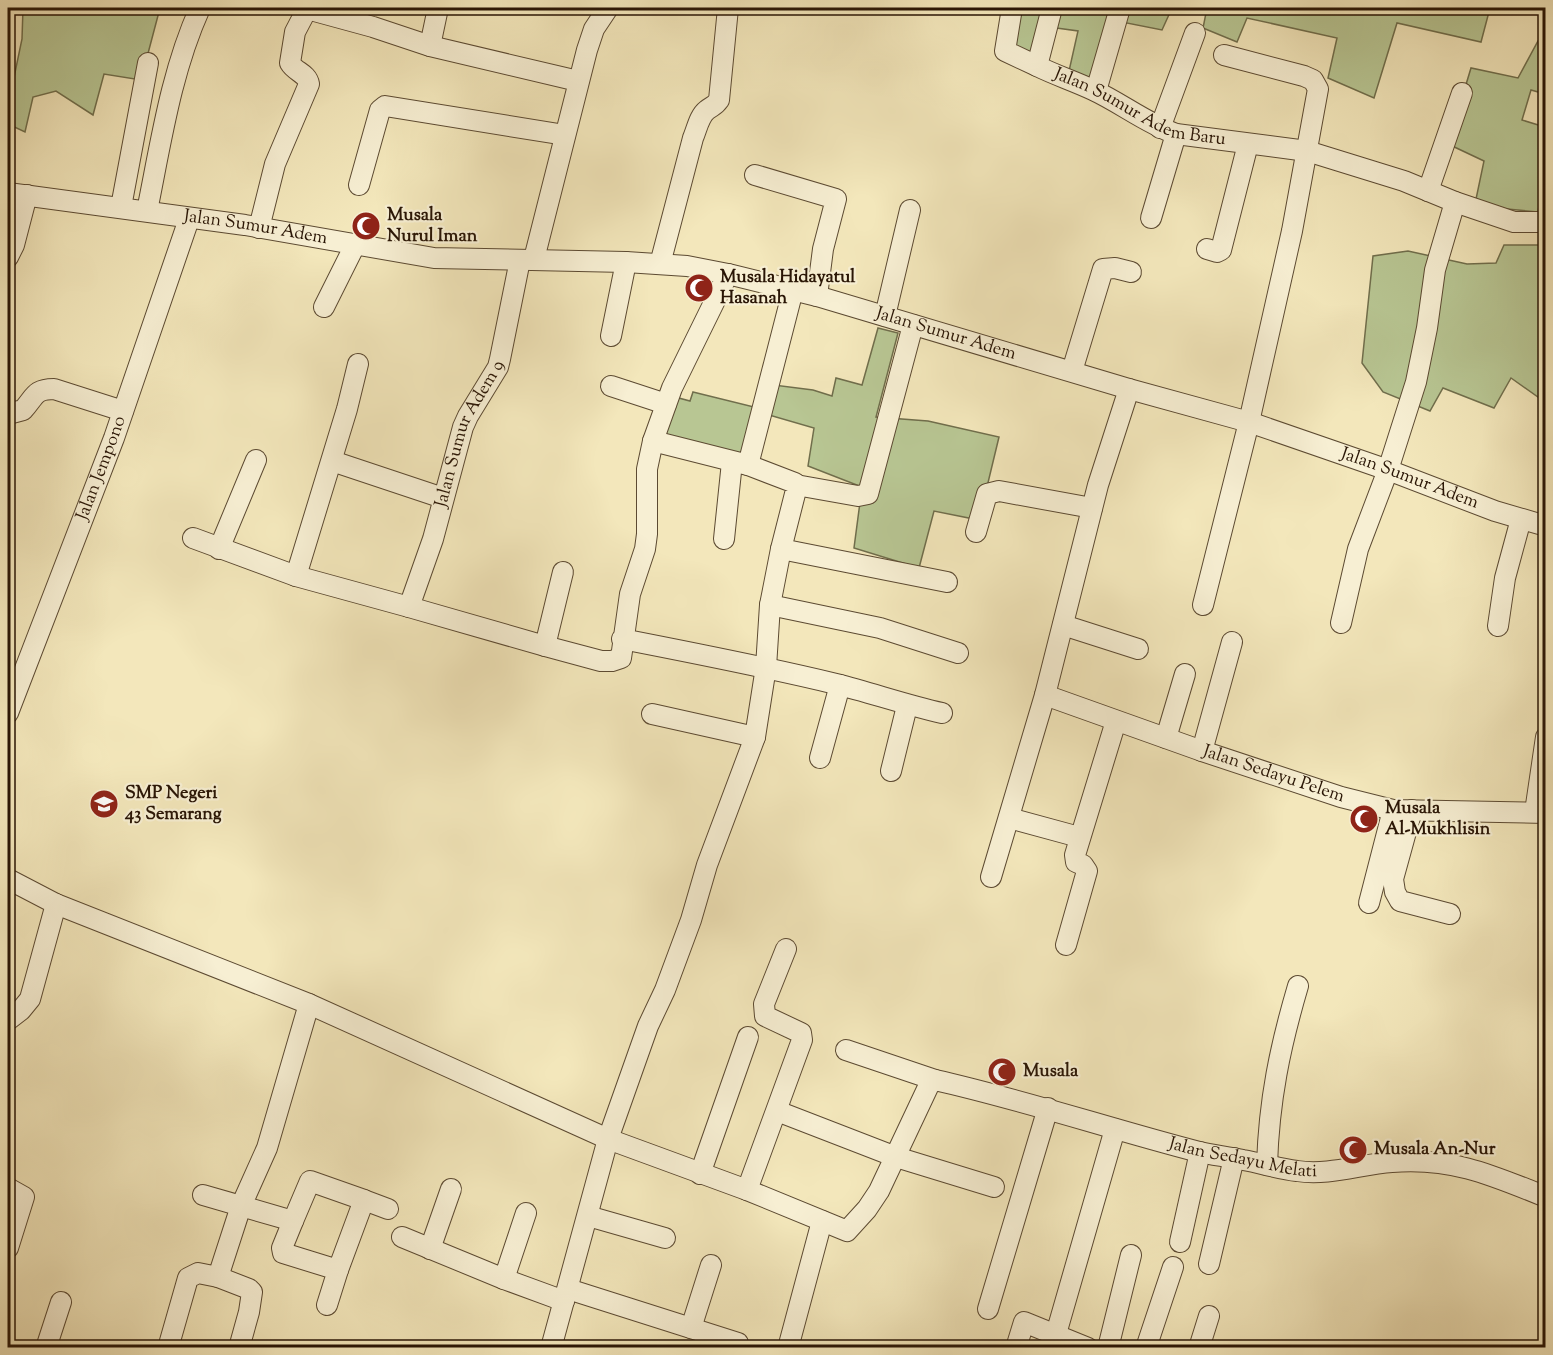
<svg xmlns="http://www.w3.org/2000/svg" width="1553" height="1355" font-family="'Sorts Mill Goudy',serif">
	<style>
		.green { fill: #b8c693; stroke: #706e4c; stroke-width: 1.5 }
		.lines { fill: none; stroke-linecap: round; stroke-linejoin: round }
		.street-casing { stroke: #5c4a32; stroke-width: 22 }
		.street { stroke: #f7efd3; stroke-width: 20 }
		.labels { text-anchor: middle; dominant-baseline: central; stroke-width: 4.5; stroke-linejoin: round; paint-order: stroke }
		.street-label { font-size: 18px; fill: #291505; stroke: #f7efd3 }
		.poi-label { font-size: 18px; font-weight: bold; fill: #291505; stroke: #f7efd3; text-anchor: start }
	</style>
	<rect width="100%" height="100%" fill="#f3e7bb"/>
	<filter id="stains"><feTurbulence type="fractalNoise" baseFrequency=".00333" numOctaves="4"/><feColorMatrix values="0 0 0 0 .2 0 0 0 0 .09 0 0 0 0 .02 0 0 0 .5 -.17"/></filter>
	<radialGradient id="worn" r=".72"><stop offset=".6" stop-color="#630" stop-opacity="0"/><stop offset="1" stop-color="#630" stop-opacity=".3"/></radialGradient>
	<path class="green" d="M 23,8 L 160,8 L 141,80 L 104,74 L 93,115 L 56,91 L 33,97 L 25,132 L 8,124 L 8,106 L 22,39 Z
		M 1005,8 L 1172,8 L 1162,30 L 1107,19 L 1091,81 L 1069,71 L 1078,31 L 1042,26 L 1030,61 L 1000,41 Z
		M 1207,8 L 1490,8 L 1481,42 L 1397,23 L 1374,98 L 1328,78 L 1337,38 L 1247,18 L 1237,42 L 1203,28 Z
		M 1538,41 L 1545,44 L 1545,94 L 1531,90 L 1522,120 L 1545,127 L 1545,173 L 1538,212 L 1496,208 L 1476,199 L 1484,161 L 1448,144 L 1471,68 L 1518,78 Z
		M 1504,245 L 1545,245 L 1545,402 L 1511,378 L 1494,408 L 1443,388 L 1430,411 L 1383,392 L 1362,363 L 1373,256 L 1408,251 L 1467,264 L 1496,263 Z
		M 878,328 L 898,333 L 876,417 L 928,421 L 999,437 L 979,520 L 934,511 L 919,568 L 854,548 L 862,487 L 808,466 L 814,428 L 769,415 L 774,385 L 813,390 L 832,396 L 836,378 L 862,385 Z
		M 693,392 L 754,407 L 741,455 L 664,437 L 675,397 L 690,401 Z"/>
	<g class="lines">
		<g class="street-casing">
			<g id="street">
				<path d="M 307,8 L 307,9 L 373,27 L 430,46 L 578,81"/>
				<path d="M 1012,8 L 1005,51 L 1037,66"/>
				<path id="s1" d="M 1052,8 L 1037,66 C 1055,75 1074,81 1093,90 C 1121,103 1146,123 1176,134 L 1307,151 L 1404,181 L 1455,202 L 1514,222 L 1546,222"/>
				<path d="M 430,46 L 438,8"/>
				<path d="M 1096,91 L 1120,8"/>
				<path d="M 1160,128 L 1195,33"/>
				<path d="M 755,175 L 836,199 L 823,249 L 817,296"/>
				<path d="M 359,185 L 380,110 L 385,106 L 565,135"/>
				<path d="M 1428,191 L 1462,93"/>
				<path id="s2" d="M 8,193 L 245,225 L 434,258 L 626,262 L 687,266 L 728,274 L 817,296 L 1129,389 L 1249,422 L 1388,470 L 1495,511 L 1546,526"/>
				<path d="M 121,207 L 148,63"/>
				<path d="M 147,211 C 161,142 171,72 200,8"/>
				<path d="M 1151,218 L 1176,134"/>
				<path d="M 259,228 L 275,164 L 309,84 C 307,73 295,72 290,63 L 295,32 L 307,9"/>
				<path d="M 1207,249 L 1217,252 L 1221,250 L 1248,144"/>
				<path d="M 8,257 L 14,245 L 27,195"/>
				<path d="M 534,259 L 587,50 L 594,29 L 608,8"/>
				<path d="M 660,264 L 693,138 C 697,129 699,116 707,110 C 712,106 715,106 719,100 L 728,8"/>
				<path d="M 324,307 L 355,245"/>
				<path d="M 885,316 L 910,210"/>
				<path d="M 611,336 L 626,262"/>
				<path d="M 1072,371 L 1103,269 L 1115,268 L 1131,272"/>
				<path d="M 611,386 L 666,404"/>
				<path d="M 8,414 L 23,410 C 35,397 34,389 54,389 L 123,411"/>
				<path d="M 653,441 L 748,465 L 793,290"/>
				<path d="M 332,461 L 443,498"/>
				<path id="s3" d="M 748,465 L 795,483 L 797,486 L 781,549 L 770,605 L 766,667 L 755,737 L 707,865 L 691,920 L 665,990 L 648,1026 L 608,1139 L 747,1190 L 847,1231 L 867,1209 L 879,1191 L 929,1085 L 935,1080 C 1024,1100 1110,1129 1199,1152 C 1213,1155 1229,1157 1243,1160 C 1261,1163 1279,1169 1297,1171 C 1329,1176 1361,1164 1392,1162 C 1451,1157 1492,1175 1546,1197"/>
				<path d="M 796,485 L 858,496 L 868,494 L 913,325"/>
				<path d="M 976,532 L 987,494 L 999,491 L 1092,508"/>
				<path d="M 193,538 L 296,576 L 409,607 L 545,646 L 601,661 L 612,661 L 621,658 L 630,594 L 645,549 L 647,534 L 647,469 L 653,441 L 672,388 L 728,274"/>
				<path d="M 724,539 L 732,462"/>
				<path d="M 219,549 L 256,460"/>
				<path d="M 781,549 L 947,582"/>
				<path d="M 296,576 L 347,409 L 358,364"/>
				<path d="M 770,605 L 880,628 L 958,653"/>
				<path d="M 1203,605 L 1249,422 L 1292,231 L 1318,89 L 1313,80 L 1304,76 L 1224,55"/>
				<path id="s4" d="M 409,607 L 433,539 L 463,427 L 468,416 L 498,367 L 500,359 L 520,260"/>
				<path d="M 1341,623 L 1358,549 L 1388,470 L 1416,382 L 1427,328 L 1435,270 L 1455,202"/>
				<path d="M 1063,625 L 1138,649"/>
				<path d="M 1498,626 L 1505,578 L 1521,519"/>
				<path d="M 622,639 C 694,653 766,667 836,684 C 872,693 906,705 942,713"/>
				<path d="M 545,646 L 563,572"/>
				<path id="s5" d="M 1045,695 L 1202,751 L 1341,797 L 1393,810 L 1546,813"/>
				<path id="s6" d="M 8,713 L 114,438 L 189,219"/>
				<path d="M 652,714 L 755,737"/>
				<path d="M 1166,738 L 1185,674"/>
				<path d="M 1202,751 L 1232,642"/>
				<path d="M 820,758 L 840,685"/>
				<path d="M 891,771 L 907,706"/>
				<path d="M 1412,810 L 1393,879 L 1395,892 L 1400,901 L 1450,914"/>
				<path d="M 1535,812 L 1546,737"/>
				<path d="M 1009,818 L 1079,837"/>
				<path d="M 991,877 L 1045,695 L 1098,485 L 1129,389"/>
				<path d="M 8,879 L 56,904 L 309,1004 L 608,1139 L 551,1348"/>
				<path d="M 1369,903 L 1393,810"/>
				<path d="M 1066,945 L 1087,871 L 1083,865 L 1076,862 L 1075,855 L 1116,721"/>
				<path d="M 8,1020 L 21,1010 L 30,999 L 56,904"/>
				<path d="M 846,1050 L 935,1080"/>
				<path d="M 777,1111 L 896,1157 L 994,1187"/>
				<path d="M 1267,1165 C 1269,1100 1280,1047 1298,986"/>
				<path d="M 700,1174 L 748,1037"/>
				<path d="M 8,1188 L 24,1197 L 8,1248"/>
				<path d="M 747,1190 L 802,1040 L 801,1033 L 765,1016 L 764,1004 L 786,949"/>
				<path d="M 203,1195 L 293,1221 L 282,1248 L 283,1253 L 338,1270 L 327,1305"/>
				<path d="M 364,1200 L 388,1209"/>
				<path d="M 588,1216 L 665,1238"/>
				<path d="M 293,1221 L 310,1181 L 364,1200 L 338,1270"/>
				<path d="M 402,1237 L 504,1279 L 564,1301"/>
				<path d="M 1180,1242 L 1200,1152"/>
				<path d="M 430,1249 L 451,1189"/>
				<path d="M 1209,1264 L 1234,1158"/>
				<path d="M 218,1277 L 249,1289 L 252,1292 L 249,1312 L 239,1348"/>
				<path d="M 504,1279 L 526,1213"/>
				<path d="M 568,1289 L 738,1343"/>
				<path d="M 988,1309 L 1048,1108"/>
				<path d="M 691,1328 L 711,1265"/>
				<path d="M 1056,1334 L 1115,1129"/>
				<path d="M 46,1348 L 61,1302"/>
				<path d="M 168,1348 L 188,1278 L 198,1273 L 218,1277 L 241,1206 L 267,1148 L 309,1004"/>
				<path d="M 788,1348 L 822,1221"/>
				<path d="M 1016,1348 L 1024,1322 L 1088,1348"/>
				<path d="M 1108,1348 L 1131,1255"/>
				<path d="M 1146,1348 L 1173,1267"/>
				<path d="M 1199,1348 L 1209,1316"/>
			</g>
		</g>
		<use href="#street" class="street"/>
	</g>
	<defs>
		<g id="mosque-disc" transform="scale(1.5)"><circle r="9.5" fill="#8f2418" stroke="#f7efd3"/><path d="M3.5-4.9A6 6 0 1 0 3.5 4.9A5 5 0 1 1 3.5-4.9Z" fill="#fff"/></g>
		<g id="school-disc" transform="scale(1.5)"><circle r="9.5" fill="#8f2418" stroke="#f7efd3"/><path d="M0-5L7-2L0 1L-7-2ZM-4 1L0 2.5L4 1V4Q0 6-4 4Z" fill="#fff"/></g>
	</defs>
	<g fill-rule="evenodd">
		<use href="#mosque-disc" x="366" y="226"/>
		<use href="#mosque-disc" x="699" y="288"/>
		<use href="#school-disc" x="104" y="804"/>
		<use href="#mosque-disc" x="1364" y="819"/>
		<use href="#mosque-disc" x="1002" y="1072"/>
		<use href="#mosque-disc" x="1353" y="1150"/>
	</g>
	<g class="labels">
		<g class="street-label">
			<text stroke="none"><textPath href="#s1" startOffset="172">Jalan Sumur Adem Baru</textPath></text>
			<text stroke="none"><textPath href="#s2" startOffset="250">Jalan Sumur Adem</textPath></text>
			<text stroke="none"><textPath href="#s2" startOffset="952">Jalan Sumur Adem</textPath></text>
			<text stroke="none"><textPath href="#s4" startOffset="184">Jalan Sumur Adem 9</textPath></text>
			<text stroke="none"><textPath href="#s6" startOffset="262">Jalan Jempono</textPath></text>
			<text stroke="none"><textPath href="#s2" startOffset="1438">Jalan Sumur Adem</textPath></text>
			<text stroke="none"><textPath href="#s5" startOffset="242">Jalan Sedayu Pelem</textPath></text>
			<text stroke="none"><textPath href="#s3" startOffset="1488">Jalan Sedayu Melati</textPath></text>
		</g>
		<g class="poi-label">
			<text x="387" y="216">Musala<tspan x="387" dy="21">Nurul Iman</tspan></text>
			<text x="720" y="278">Musala Hidayatul<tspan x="720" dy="21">Hasanah</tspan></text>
			<text x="125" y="794">SMP Negeri<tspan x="125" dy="21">43 Semarang</tspan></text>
			<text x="1385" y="809">Musala<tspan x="1385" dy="21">Al-Mukhlisin</tspan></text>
			<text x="1023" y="1072">Musala</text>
			<text x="1374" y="1150">Musala An-Nur</text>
		</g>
	</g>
	<rect width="1553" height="1355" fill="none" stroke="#f3e7bb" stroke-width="30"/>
	<rect x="9" y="9" width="1535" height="1337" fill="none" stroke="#291505" stroke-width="3"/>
	<rect x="15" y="15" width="1523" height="1325" fill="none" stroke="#291505" stroke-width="1.5"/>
	<rect width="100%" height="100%" filter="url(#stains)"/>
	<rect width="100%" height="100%" fill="url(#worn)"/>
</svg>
